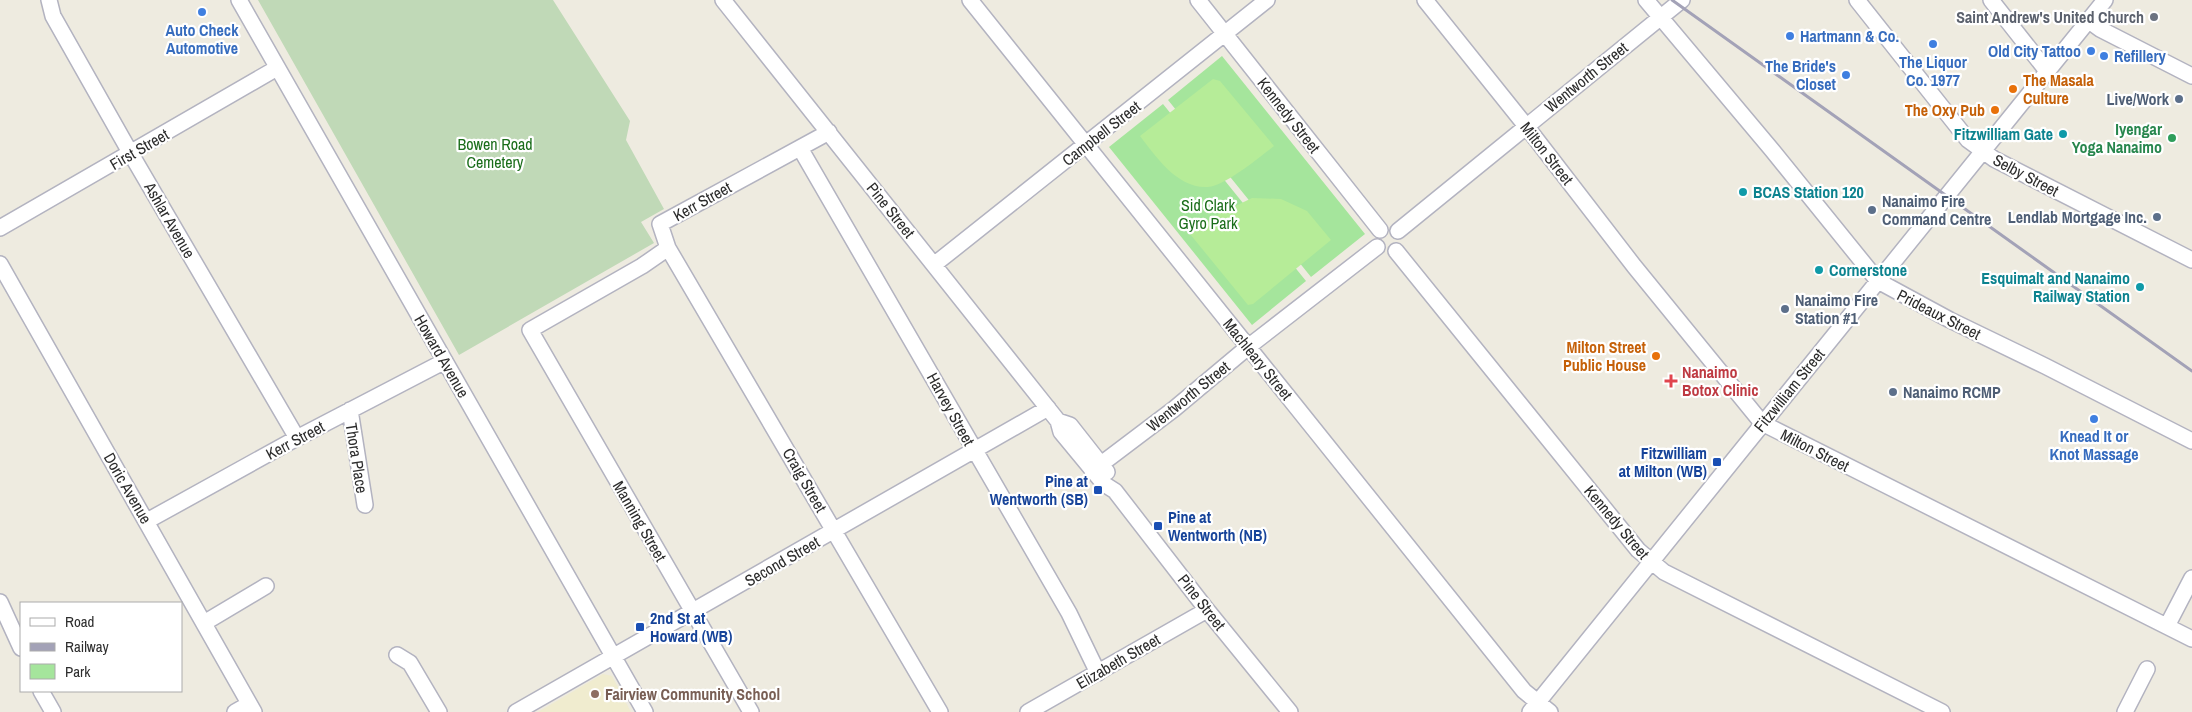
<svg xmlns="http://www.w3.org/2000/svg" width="2192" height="712" font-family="'Archivo Narrow',sans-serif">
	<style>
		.education { fill: #f0eccf }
		.green { fill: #a5e59c }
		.cemetery { fill: #c0d9b7 }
		.pitch { fill: #b6ec98 }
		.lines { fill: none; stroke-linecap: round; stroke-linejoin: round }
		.minor-casing { stroke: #b3b3c0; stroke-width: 18 }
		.minor { stroke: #fff; stroke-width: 15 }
		.rail { stroke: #a3a2b7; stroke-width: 3 }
		.shop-dot { fill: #3f7fe0; stroke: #fff; stroke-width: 2 }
		.worship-dot { fill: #6b7280; stroke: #fff; stroke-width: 2 }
		.food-dot { fill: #e8710a; stroke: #fff; stroke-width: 2 }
		.service-dot { fill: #5c6f8a; stroke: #fff; stroke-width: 2 }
		.culture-dot { fill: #0f9aa8; stroke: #fff; stroke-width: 2 }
		.leisure-dot { fill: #2e9e5b; stroke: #fff; stroke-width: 2 }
		.health-dot { fill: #e0444e; stroke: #fff; stroke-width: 2 }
		.transit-dot { fill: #1a4fb4; stroke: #fff; stroke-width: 2 }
		.education-dot { fill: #8d6e63; stroke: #fff; stroke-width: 2 }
		.labels { text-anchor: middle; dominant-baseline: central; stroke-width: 4.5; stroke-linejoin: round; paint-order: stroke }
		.worship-label { font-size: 16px; font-weight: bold; fill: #5b616d; stroke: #fff; text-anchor: end }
		.shop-label { font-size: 16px; font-weight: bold; fill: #366cbe; stroke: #fff }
		.street-label { font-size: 16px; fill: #2d2d2d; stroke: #fff }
		.food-label { font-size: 16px; font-weight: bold; fill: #c56008; stroke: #fff; text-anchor: end }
		.service-label { font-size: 16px; font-weight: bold; fill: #4e5e75; stroke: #fff; text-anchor: start }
		.leisure-label { font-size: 16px; font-weight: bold; fill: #27864d; stroke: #fff; text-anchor: end }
		.culture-label { font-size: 16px; font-weight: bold; fill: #0d838f; stroke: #fff; text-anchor: end }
		.park-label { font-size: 16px; fill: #1a6d1a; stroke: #fff }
		.health-label { font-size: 16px; font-weight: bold; fill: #be3a42; stroke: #fff; text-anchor: start }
		.transit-label { font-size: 16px; font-weight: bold; fill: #164399; stroke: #fff; text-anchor: end }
		.education-label { font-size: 16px; font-weight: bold; fill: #785e54; stroke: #fff; text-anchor: start }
	</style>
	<rect width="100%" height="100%" fill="#eeebe0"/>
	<path class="education" d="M 603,674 L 612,676 L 631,712 L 538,712 Z"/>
	<path class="green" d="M 1222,56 L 1365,234 L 1311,277 L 1168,100 Z
		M 1163,104 L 1306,281 L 1252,325 L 1109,147 Z"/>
	<path class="cemetery" d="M 258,0 L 553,0 L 630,121 L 626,140 L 664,209 L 641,222 L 654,243 L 459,355 Z"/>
	<path class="pitch" d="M 1213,79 L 1220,81 L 1274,146 C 1260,157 1225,186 1208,187 C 1178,189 1156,157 1140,136 Z
		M 1252,198 L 1281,199 L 1307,211 L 1331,240 L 1253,304 L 1248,305 L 1190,234 L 1219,214 Z"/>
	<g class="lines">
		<g class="minor-casing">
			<path id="minor" d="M 49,0 L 53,16 L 131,154 L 297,438
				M 239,0 L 645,712
				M 723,0 L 1058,421 L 1061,432 L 1104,484 L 1115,491 L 1207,610 L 1290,712
				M 970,0 L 1524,691 L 1550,712
				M 1198,0 L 1380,230
				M 1425,0 L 1526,126 L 1634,266 L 1762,423 L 2192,639
				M 1646,0 L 1772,150 L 1878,281 L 1950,320 L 2045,366 L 2192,441
				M 1857,0 L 1968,140 L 1994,159 L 2192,260
				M 1991,0 L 2047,71
				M 2089,21 L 2100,29 L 2192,76
				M 829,132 L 660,224 L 668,248 L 940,712
				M 800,148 L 1069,613 L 1098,673
				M 0,228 L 277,68
				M 1398,231 L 1682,0
				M 668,248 L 642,266 L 530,330 L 751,712
				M 1396,251 L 1638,550 L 1664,572 L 1942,712
				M 0,264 L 254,712
				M 935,264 L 1267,0
				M 350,410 L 365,505
				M 1058,421 L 1070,425 L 1107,472
				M 1092,471 L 1174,409 L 1248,347 L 1377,247
				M 147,521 L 297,438 L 445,361
				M 0,602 L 21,648
				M 204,623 L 266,586
				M 2167,626 L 2192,578
				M 397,655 L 410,663 L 439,712
				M 41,691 L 53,712
				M 235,712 L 249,704
				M 516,712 L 1048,408
				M 1028,712 L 1207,610
				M 1530,712 L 2105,0
				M 2125,712 L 2147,669"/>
		</g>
		<use href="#minor" class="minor"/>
		<path class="rail" d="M 1672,0 L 2192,371"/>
	</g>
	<g class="shop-dot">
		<circle cx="202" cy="12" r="5"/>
		<circle cx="1790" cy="36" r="5"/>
		<circle cx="1933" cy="44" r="5"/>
		<circle cx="2091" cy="51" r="5"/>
		<circle cx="2104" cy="56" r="5"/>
		<circle cx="1846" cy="75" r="5"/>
		<circle cx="2094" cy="419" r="5"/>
	</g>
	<circle class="worship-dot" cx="2154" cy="17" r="5"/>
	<g class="food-dot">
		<circle cx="2013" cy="89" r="5"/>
		<circle cx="1995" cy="110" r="5"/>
		<circle cx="1656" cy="356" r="5"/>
	</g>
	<g class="service-dot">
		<circle cx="2179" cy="99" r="5"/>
		<circle cx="1872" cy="210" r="5"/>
		<circle cx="2157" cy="217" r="5"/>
		<circle cx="1785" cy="309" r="5"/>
		<circle cx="1893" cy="392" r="5"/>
	</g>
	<g class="culture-dot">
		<circle cx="2063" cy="134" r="5"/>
		<circle cx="1743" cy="192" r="5"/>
		<circle cx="1819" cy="270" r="5"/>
		<circle cx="2140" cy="287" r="5"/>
	</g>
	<circle class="leisure-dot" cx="2172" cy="138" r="5"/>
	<path class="health-dot" d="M1668.5 373.5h5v5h5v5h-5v5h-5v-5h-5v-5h5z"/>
	<g class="transit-dot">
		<rect x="1712" y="457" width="10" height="10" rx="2.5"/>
		<rect x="1093" y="485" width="10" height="10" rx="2.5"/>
		<rect x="1153" y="521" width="10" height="10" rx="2.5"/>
		<rect x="635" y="622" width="10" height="10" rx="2.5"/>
	</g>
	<circle class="education-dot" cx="595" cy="694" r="5"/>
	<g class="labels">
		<g class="worship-label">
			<text x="2144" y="17">Saint Andrew's United Church</text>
		</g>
		<g class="shop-label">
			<text x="202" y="30">Auto Check<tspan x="202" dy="18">Automotive</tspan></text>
			<text x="1800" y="36" text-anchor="start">Hartmann &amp; Co.</text>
			<text x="2081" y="51" text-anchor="end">Old City Tattoo</text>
			<text x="2114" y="56" text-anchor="start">Refillery</text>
			<text x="1933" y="62">The Liquor<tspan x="1933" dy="18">Co. 1977</tspan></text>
			<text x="1836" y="66" text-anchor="end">The Bride's<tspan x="1836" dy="18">Closet</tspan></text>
			<text x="2094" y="436">Knead It or<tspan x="2094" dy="18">Knot Massage</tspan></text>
		</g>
		<g class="street-label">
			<text transform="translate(1586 77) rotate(-39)">Wentworth Street</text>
			<text transform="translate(1289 115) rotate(52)">Kennedy Street</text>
			<text transform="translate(1101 133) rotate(-38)">Campbell Street</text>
			<text transform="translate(139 149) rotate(-30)">First Street</text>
			<text transform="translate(1547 153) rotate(52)">Milton Street</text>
			<text transform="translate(2026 175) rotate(28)">Selby Street</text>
			<text transform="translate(702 201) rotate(-29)">Kerr Street</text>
			<text transform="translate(891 210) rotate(51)">Pine Street</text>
			<text transform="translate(170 220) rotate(60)">Ashlar Avenue</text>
			<text transform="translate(1939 314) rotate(27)">Prideaux Street</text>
			<text transform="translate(442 356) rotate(60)">Howard Avenue</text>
			<text transform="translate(1258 359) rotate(51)">Machleary Street</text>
			<text transform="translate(1789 390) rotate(-51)">Fitzwilliam Street</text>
			<text transform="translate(1188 396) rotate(-39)">Wentworth Street</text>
			<text transform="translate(951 409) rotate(61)">Harvey Street</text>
			<text transform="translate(295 440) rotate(-28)">Kerr Street</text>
			<text transform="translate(1815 450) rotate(27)">Milton Street</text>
			<text transform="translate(357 458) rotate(81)">Thora Place</text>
			<text transform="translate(805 480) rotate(60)">Craig Street</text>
			<text transform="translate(128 488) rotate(60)">Doric Avenue</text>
			<text transform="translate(640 521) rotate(60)">Manning Street</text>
			<text transform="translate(1617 522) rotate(50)">Kennedy Street</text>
			<text transform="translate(782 561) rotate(-30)">Second Street</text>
			<text transform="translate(1202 602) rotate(52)">Pine Street</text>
			<text transform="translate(1118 661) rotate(-30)">Elizabeth Street</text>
		</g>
		<g class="food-label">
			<text x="2023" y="80" text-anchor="start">The Masala<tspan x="2023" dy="18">Culture</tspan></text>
			<text x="1985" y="110">The Oxy Pub</text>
			<text x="1646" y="347">Milton Street<tspan x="1646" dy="18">Public House</tspan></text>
		</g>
		<g class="service-label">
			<text x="2169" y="99" text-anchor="end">Live/Work</text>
			<text x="1882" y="201">Nanaimo Fire<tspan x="1882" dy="18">Command Centre</tspan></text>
			<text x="2147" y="217" text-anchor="end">Lendlab Mortgage Inc.</text>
			<text x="1795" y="300">Nanaimo Fire<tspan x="1795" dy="18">Station #1</tspan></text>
			<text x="1903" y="392">Nanaimo RCMP</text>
		</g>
		<g class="leisure-label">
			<text x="2162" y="129">Iyengar<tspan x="2162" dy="18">Yoga Nanaimo</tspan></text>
		</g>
		<g class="culture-label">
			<text x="2053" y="134">Fitzwilliam Gate</text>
			<text x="1753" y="192" text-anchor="start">BCAS Station 120</text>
			<text x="1829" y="270" text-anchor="start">Cornerstone</text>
			<text x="2130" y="278">Esquimalt and Nanaimo<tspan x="2130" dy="18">Railway Station</tspan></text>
		</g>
		<g class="park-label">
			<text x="495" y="144">Bowen Road<tspan x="495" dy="18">Cemetery</tspan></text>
			<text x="1208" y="205">Sid Clark<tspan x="1208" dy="18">Gyro Park</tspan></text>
		</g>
		<g class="health-label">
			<text x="1682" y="372">Nanaimo<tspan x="1682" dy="18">Botox Clinic</tspan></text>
		</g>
		<g class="transit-label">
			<text x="1707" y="453">Fitzwilliam<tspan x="1707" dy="18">at Milton (WB)</tspan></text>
			<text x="1088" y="481">Pine at<tspan x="1088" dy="18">Wentworth (SB)</tspan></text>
			<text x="1168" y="517" text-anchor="start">Pine at<tspan x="1168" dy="18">Wentworth (NB)</tspan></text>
			<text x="650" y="618" text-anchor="start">2nd St at<tspan x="650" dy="18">Howard (WB)</tspan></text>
		</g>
		<g class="education-label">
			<text x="605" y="694">Fairview Community School</text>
		</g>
	</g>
	<rect x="20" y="602" width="162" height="90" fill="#ffffff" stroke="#ababab"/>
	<rect x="30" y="618" width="25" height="8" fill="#ffffff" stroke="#ababab"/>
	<text x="65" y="627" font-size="15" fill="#2d2d2d">Road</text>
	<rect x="30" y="643" width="25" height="8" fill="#a3a2b7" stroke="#ababab"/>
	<text x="65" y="652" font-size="15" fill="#2d2d2d">Railway</text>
	<rect x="30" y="664" width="25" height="15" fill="#a5e59c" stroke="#ababab"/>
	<text x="65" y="677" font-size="15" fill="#2d2d2d">Park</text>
</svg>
